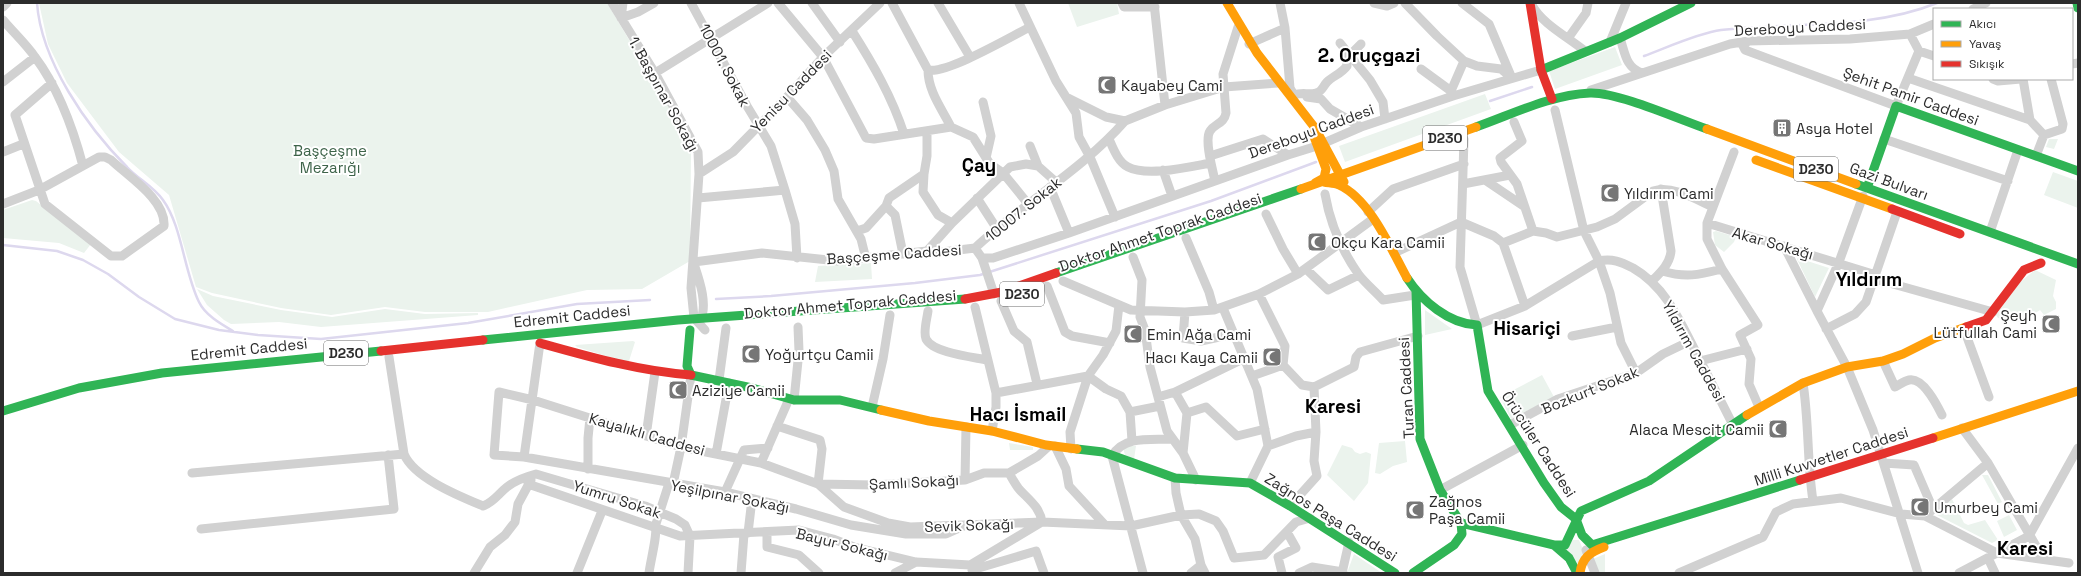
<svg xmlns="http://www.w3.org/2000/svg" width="2081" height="576" font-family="'Space Grotesk',sans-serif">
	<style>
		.green { fill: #ebf3ed }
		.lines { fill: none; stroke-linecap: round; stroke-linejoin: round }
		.stream { stroke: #ddd8ee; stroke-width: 2.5 }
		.street { stroke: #d1d1d1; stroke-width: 9 }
		.fast { stroke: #30b455; stroke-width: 9 }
		.slow { stroke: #ff9f0a; stroke-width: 9 }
		.jam { stroke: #e5322d; stroke-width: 9 }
		.labels { text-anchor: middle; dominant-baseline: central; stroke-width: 4; stroke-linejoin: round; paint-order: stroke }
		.shield { fill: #fff; stroke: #6b6b6b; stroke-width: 1 }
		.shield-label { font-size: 14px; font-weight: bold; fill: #2c2c2c }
		.street-label { font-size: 15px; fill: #2c2c2c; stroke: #fff }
		.poi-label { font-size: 15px; fill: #2c2c2c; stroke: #fff; text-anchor: start }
		.park-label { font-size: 15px; fill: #3e644a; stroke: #fff }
		.district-label { font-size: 19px; font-weight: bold; fill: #000; stroke: #fff }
	</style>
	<rect width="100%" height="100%" fill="#fff"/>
	<path class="green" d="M 39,3 L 607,3 L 673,113 L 691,151 L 690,261 L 642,289 L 587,290 L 488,312 L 425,312 L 385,307 L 331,315 L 281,308 L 212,293 L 196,287 L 169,195 L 119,152 L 67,83 L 48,44 Z
		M 1068,3 L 1117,3 L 1119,14 L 1077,27 Z
		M 1615,47 L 1622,65 L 1555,89 L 1549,71 Z
		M 1485,94 L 1491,109 L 1345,162 L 1339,146 Z
		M 2049,139 L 2058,139 L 2054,149 L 2046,147 Z
		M 2053,172 L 2078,181 L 2078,208 L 2044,195 Z
		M 32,200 L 36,201 L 91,244 L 84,253 L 59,243 L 3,238 L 3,210 Z
		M 1716,231 L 1736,237 L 1734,242 L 1724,252 L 1715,245 L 1713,232 Z
		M 1798,258 L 1829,268 L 1815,297 L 1797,259 Z
		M 871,263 L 872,279 L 815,282 L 818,266 Z
		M 2035,270 L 2056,280 L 2053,296 L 2056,302 L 2056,309 L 2044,315 L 2040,310 L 2031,316 L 2029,323 L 1998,318 L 1996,315 L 2019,283 Z
		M 197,289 L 213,296 L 281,310 L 332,317 L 385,309 L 425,314 L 478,313 L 478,315 L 321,327 L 279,322 L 231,324 L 224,320 L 207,305 Z
		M 1425,310 L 1452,329 L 1425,335 Z
		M 633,341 L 635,342 L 629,361 L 626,362 L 577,347 L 575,345 Z
		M 1542,375 L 1554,397 L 1511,419 L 1500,397 Z
		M 1405,441 L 1407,462 L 1393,466 L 1380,474 L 1375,473 L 1379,443 Z
		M 1009,443 L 1033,447 L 1033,450 L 1010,450 Z
		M 1342,445 L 1352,448 L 1355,452 L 1360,454 L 1366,452 L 1371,454 L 1368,483 L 1354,501 L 1327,475 Z
		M 1125,446 L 1136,446 L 1134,459 L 1125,455 L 1123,448 Z
		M 1982,475 L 1988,475 L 2002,502 L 1998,504 Z
		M 1952,499 L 1964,523 L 1968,525 L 1985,520 L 1998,540 L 1992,543 L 1937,515 L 1937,512 Z
		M 2009,515 L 2017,530 L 2004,537 L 1997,521 Z
		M 1573,540 L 1579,540 L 1584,552 L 1578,564 L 1565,549 Z
		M 1354,554 L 1382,573 L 1347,573 Z
		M 1605,554 L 1605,573 L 1599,573 L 1593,559 Z"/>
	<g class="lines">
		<path class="stream" d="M 37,3 C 41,61 87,127 127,167 C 138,179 153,186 163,200 C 182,226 184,272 199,302 C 205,315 221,324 233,331
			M 1644,56 C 1666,48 1698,33 1721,30 C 1791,22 1871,30 1937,3
			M 1490,101 L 1532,87
			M 3,245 L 57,251 L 83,260 L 108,274 L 139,297 L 175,319 L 219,330 L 258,335 L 321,339 L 468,323 L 577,304 L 650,300
			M 716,299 L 771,296 L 915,283 L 980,275 L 1211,201 L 1316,162"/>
		<path class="street" d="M 612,3 L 655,73 L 698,152 L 699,174 L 691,288 L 694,318 L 705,330
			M 623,3 L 621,18 L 638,12 L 654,3
			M 691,3 L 747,106 L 771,146 L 785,190 L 698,198
			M 778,3 L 823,57 L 866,138 L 874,139 L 951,127 L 973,137 L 990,164 L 1003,173 L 1029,205
			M 812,3 L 840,42
			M 892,3 L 928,70 C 947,74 1010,37 1030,27
			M 938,3 L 970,57
			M 1019,3 L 1056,81 L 1076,113 L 1079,137 L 1090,157 L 1115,217
			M 1122,3 L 1124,7 L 1155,7
			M 1154,3 L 1165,105
			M 1280,3 L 1285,28 L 1290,88 L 1294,95
			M 1374,3 L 1387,6 L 1394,3
			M 1405,3 L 1437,36 L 1464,61 L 1477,66 L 1501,69 L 1512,78
			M 1462,3 L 1489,24 L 1511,76
			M 1532,5 C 1542,24 1568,37 1585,51
			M 3,7 L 7,3
			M 1973,9 L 1986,3
			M 3,20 C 13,32 26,44 35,57 C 59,89 73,128 83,166
			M 852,31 C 873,64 892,97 904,134
			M 1569,37 L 1586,13 L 1588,3
			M 1620,38 C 1625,53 1626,68 1642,73
			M 1748,41 L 1743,46 L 1745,50 L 1896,106 L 1919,51 L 1910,34
			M 1610,42 L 1626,3
			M 1340,43 L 1370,80 L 1383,102 L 1385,119
			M 1249,44 L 1285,28
			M 1919,51 L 1934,56
			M 2072,64 L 2078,63
			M 1421,69 L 1451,91 L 1453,96
			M 928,70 C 928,91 942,109 951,127
			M 655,73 L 768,3
			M 1908,78 L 2030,120
			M 1993,79 L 1998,81 L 2021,79
			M 2023,79 L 2030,120 L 2044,135 L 2062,129 L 2063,124 L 2051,79
			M 3,82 L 35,57
			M 1591,90 L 1730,44 L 1748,41 L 1850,39 L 1910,34 L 1934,24
			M 1451,91 L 1464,61
			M 1294,95 C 1302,92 1308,95 1316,93 C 1322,92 1323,86 1327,82 C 1333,76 1341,74 1347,66 L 1346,59 L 1361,44
			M 787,97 L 807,120 L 825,150 L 834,171 L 838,199 L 861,239 L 866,259
			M 1307,97 L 1321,99 L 1330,109 L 1361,127
			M 1068,98 L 1106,117 L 1125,121 L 1165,105 L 1224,87 L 1278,83
			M 983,102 L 991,136 L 986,158
			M 1555,110 L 1584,231 L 1599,261 L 1610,293 L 1621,343 L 1636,373
			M 1514,122 L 1522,141 L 1500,158 L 1501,162 L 1517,184 L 1533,231
			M 927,132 L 927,156 L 924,174 L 923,192 L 938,215 L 952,223
			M 1109,139 C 1113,148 1118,162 1128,167 C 1147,177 1189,167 1211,163
			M 1464,139 L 1460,267 L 1477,325 L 1525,306 L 1599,261 C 1612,258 1621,262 1633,268 C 1668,288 1682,326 1700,360 C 1711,382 1722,403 1733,425
			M 1884,139 L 2008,181
			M 1030,146 L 1038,166 L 1056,182
			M 3,152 L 23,144
			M 1734,152 L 1707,223 L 1707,239 L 1722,269 L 1758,325 L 1740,335 L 1751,359 L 1749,384 L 1759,407
			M 1210,156 L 1263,139 L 1288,155
			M 2036,156 L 2044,135
			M 1163,170 L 1172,196
			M 699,174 L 733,152 L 787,97 L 823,57 L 880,3
			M 1485,180 L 1525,207
			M 1215,181 C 1213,171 1204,140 1210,131 C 1215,123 1224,124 1226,113 L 1223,74 L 1238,27
			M 1463,184 L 1510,175
			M 1050,187 L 1069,233 L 1288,155 L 1317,146 L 1361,127 L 1453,96 L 1541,70
			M 785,190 L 795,224 L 797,258
			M 1325,194 C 1330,223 1342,251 1359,275 C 1366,284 1375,291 1383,300 L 1415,295
			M 1863,196 L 1839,262 L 1817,311 L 1847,367 L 1873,430 L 1918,573
			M 977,198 L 997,229
			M 3,204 L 39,190 L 99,157 L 105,157 L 111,160 C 129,177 166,200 164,226 L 122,256 L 111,256 L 45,204 L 15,115 L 52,83
			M 1368,212 L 1393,189 L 1464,164
			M 1266,214 L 1283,249 L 1298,274
			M 1461,222 L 1494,236 L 1503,243 L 1525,306
			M 1707,223 L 1876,275
			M 857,231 L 866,228 L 886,206
			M 1990,232 L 2018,150
			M 1186,238 L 1209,292 L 1214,310
			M 1503,243 L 1533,231 L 1546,233 L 1557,237 L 1597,227 L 1615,219 L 1653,191 C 1673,185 1695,199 1713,207
			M 1784,246 L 1817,311
			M 927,251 L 952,223 L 1010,167 L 1026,164 L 1038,166
			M 1394,253 L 1461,222
			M 903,254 L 895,215 L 886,206 L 889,198 L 924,174
			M 1133,257 L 1142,280 L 1140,317 L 1145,330 L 1150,367 L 1158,397 L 1167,431 L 1183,453 L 1196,480
			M 982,258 L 993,258 L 1069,233
			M 694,262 L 762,253 L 838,261 L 927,251 L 942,252 L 975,248
			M 695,267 C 700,282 708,306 700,321
			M 1306,269 L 1328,290 L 1359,275
			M 1662,271 C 1686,278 1698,275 1722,269
			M 1875,279 L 1993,312
			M 1063,281 L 1131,310 L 1185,312 L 1214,310 L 1259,294 L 1298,274 L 1373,219
			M 1652,281 C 1660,273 1670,264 1671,251 L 1661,189
			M 1047,286 L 1065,332 L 1072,336 L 1110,343
			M 994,294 L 982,258 L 975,248 C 1023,203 1081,171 1125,121
			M 1259,294 L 1285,346 L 1283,365 L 1302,385 L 1314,387
			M 1001,301 L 1014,331 L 1027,342 L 1037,384
			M 975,307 L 996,393 L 996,407 L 992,431
			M 1223,308 L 1257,389 L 1268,446 L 1250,483
			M 928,311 C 927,319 923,332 926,339 C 933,353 973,357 987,360
			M 1185,312 L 1183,338 L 1201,341 L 1233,334
			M 1826,329 L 1855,314 L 1866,302 L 1897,212
			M 1964,329 L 1989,397
			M 1572,336 L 1617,327
			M 389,357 L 404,454 C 414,478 459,496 483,506 C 494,502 498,494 507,487 C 516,480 525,477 536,474 L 645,506 L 676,519 L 685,525 L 690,536 L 688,573
			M 1700,361 L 1747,349
			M 1883,361 L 1895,387 C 1899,385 1904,381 1909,380 C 1923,377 1937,405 1942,415
			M 1252,376 L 1283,365
			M 719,380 L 726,328
			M 1803,383 C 1809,422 1807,462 1813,501
			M 1175,392 L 1187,413 L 1206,407 L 1237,436 L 1265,429
			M 996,393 L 1088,376 L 1106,389 L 1121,396 L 1130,412
			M 1158,397 L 1175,392 L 1243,359
			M 794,400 L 799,351 L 798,327
			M 872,407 L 883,359 L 890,315
			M 1510,425 L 1558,399 L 1636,373 L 1663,354 L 1690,341
			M 777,426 L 820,440 L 822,449 L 818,484
			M 1962,428 L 1988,463 L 2043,558
			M 646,436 L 655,372
			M 1132,441 L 1130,412 L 1160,406
			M 1055,446 L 1066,469 L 1069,486 L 1105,525
			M 1268,446 L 1296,436 L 1316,432
			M 1071,449 L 1070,432 L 1088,376 L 1103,355 L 1116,331 L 1119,305
			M 1183,453 L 1187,413
			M 716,454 L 729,383
			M 524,457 L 540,343
			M 761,463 L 789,399
			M 1884,463 L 1914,465 L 1933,509
			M 588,469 L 588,438 L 590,418
			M 192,473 L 404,454
			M 1175,478 L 1176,493 L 1181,515 L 1195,539 L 1201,565 L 1205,573
			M 965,480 L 966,427
			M 528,484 L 680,536 L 799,530 L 833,539 L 854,547 L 916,562 L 970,565 L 1042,522 C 1040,507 1028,499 1019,489 C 1015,484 1012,478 1009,473
			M 673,484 L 681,447 L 691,375
			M 818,484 L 844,507 L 888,523 L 910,527 L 1042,522 L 1131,526 L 1181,515 L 1199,514 L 1216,521 L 1223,531 L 1234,558 L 1264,555 L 1296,522 L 1310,518
			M 1440,490 L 1523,445
			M 725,492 L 744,450 L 768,448
			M 1290,506 L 1317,476 L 1314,461 L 1316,432 L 1314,387 L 1354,367 L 1356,357 L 1360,352 L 1418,336
			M 1925,516 L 1988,463
			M 964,526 L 946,534 L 906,534 L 851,525 L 796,509 L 725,492 L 524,457 L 494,455 L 499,392 L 533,400 L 681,447 L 761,463 L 818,484 L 874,485 L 965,480 L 984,473 L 1009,473 L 1038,456 L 1049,446
			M 201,529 L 394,509 L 388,455
			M 767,532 L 767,547 L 799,555 L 819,573
			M 748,533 L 752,499
			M 1586,550 L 1595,573
			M 1988,558 L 1995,573
			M 972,570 L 1036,551 L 1044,573
			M 474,573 L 490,547 L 505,535 L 515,522 L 518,504 L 531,480
			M 577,573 L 602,511
			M 649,573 C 650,563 658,533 655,527 L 669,483
			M 741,573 L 744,534
			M 895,573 L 916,562
			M 1143,573 L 1112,456 C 1124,435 1151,440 1173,439
			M 1191,573 L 1201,565
			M 1282,573 L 1278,557 L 1296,548 L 1287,532
			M 1299,573 L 1312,567 L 1343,572
			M 1342,573 L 1349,542
			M 1679,573 L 1763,537 L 1776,512 L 1793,504 L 1841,498 L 1901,514 L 1925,516 L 1997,553 L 2069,563
			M 1959,573 L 2029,536 L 2078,448"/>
		<path class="fast" d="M 2077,3 L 2078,8
			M 1541,70 L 1620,38 L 1691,3
			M 1476,127 C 1513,114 1550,95 1590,93 C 1618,92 1678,119 1707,129
			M 1856,184 L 2078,264
			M 1867,188 L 1896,106 L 2078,171
			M 1056,273 L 1301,189
			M 1407,278 C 1422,301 1449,324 1477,325 L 1488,391 L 1544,483 L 1561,507 L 1576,519 L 1582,535 L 1592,545 L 1800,480
			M 690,330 L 687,366 L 691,375 L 752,388 L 794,400 L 840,400 L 881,410
			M 483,340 L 678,320 L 965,299
			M 3,411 L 79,388 L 162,373 L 381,351
			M 1077,449 L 1103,452 L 1175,478 L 1250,483 L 1290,506 L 1395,573
			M 1461,523 L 1554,545 L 1565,545 L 1581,511 L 1649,481 L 1747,415
			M 1554,545 L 1569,558 L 1577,573
			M 1413,573 L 1454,545 L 1462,534 L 1461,523 L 1440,490 L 1420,439 L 1416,291"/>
		<path class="slow" d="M 1227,3 L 1257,53 L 1315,128 L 1344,182
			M 1707,129 L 1856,184
			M 1313,134 L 1326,169 L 1324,178 L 1315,183
			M 1756,160 L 1892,209
			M 1324,182 C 1329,183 1335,183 1339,185 C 1370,199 1391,249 1407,278
			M 1301,189 L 1476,127
			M 881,410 L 929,421 L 992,431 L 1046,445 L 1077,449
			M 1747,415 L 1803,383 L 1847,367 L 1883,361 L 1903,354 L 1935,338 L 1966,327
			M 1933,438 L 2078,391
			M 1580,573 C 1582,558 1590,552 1604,547"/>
		<path class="jam" d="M 1530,3 L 1541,70 L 1552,99
			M 1892,209 L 1960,234
			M 965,299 L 1002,292 L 1056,273
			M 1966,327 L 1986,320 L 2024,270 L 2041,263
			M 540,343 C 590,357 639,371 691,375
			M 381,351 L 483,340
			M 1800,480 L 1933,438"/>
	</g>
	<defs>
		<g id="mosque-square" transform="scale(1)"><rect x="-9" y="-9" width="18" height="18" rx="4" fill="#767676" stroke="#fff"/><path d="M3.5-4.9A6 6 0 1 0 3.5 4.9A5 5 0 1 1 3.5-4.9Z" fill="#fff"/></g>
		<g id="building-square" transform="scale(1)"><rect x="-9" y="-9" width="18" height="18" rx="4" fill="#767676" stroke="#fff"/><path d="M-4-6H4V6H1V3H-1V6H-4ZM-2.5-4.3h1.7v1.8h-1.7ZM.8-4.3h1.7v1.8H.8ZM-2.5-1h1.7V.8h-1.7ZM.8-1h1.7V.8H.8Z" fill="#fff"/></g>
	</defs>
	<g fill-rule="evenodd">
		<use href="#mosque-square" x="1107" y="85"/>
		<use href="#building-square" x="1782" y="128"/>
		<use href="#mosque-square" x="1610" y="193"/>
		<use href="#mosque-square" x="1317" y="242"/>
		<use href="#mosque-square" x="2051" y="324"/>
		<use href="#mosque-square" x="1133" y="334"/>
		<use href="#mosque-square" x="751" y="354"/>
		<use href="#mosque-square" x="1272" y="357"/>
		<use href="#mosque-square" x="678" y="390"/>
		<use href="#mosque-square" x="1778" y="429"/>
		<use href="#mosque-square" x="1920" y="507"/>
		<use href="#mosque-square" x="1415" y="510"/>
	</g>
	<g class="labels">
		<g class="shield">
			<rect x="1423" y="126" width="44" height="24" rx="3"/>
			<rect x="1794" y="157" width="44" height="24" rx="3"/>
			<rect x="1000" y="282" width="44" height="24" rx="3"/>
			<rect x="324" y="341" width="44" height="24" rx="3"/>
		</g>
		<g class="shield-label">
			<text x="1445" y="138">D230</text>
			<text x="1816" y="169">D230</text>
			<text x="1022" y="294">D230</text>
			<text x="346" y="353">D230</text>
		</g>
		<g class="street-label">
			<text transform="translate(1800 27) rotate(-3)">Dereboyu Caddesi</text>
			<text transform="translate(725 65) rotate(62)">10001. Sokak</text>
			<text transform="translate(791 91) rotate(-46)">Yenisu Caddesi</text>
			<text transform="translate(664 94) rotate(61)">1. Başpınar Sokağı</text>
			<text transform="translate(1911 96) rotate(20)">Şehit Pamir Caddesi</text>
			<text transform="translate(1311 131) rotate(-20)">Dereboyu Caddesi</text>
			<text transform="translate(1889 181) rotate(20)">Gazi Bulvarı</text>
			<text transform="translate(1023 209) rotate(-39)">10007. Sokak</text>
			<text transform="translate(1160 232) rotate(-19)">Doktor Ahmet Toprak Caddesi</text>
			<text transform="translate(1773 243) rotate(16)">Akar Sokağı</text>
			<text transform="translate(894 254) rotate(-4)">Başçeşme Caddesi</text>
			<text transform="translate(850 304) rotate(-5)">Doktor Ahmet Toprak Caddesi</text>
			<text transform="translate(572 316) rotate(-6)">Edremit Caddesi</text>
			<text transform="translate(249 349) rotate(-6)">Edremit Caddesi</text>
			<text transform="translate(1694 351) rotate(61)">Yıldırım Caddesi</text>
			<text transform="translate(1406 388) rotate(-93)">Turan Caddesi</text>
			<text transform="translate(1590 390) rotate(-22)">Bozkurt Sokak</text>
			<text transform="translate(647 434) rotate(16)">Kayalıklı Caddesi</text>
			<text transform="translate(1539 444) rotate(57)">Örücüler Caddesi</text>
			<text transform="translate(1831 456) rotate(-18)">Milli Kuvvetler Caddesi</text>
			<text transform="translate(914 482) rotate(-3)">Şamlı Sokağı</text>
			<text transform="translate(730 496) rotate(11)">Yeşilpınar Sokağı</text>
			<text transform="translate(617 499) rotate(18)">Yumru Sokak</text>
			<text transform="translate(1331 517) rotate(32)">Zağnos Paşa Caddesi</text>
			<text transform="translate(969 525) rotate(-2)">Sevik Sokağı</text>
			<text transform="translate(842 544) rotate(14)">Bayur Sokağı</text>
		</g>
		<g class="poi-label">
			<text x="1121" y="85">Kayabey Cami</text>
			<text x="1796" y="128">Asya Hotel</text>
			<text x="1624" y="193">Yıldırım Cami</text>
			<text x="1331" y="242">Okçu Kara Camii</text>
			<text x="2037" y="315" text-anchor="end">Şeyh<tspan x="2037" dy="17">Lütfullah Cami</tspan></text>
			<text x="1147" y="334">Emin Ağa Cami</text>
			<text x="765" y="354">Yoğurtçu Camii</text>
			<text x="1258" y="357" text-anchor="end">Hacı Kaya Camii</text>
			<text x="692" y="390">Aziziye Camii</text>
			<text x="1764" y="429" text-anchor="end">Alaca Mescit Camii</text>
			<text x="1429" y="501">Zağnos<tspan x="1429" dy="17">Paşa Camii</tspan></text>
			<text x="1934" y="507">Umurbey Cami</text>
		</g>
		<g class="park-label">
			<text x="330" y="150">Başçeşme<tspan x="330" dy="17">Mezarığı</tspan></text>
		</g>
		<g class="district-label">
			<text x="1369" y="55">2. Oruçgazi</text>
			<text x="979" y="165">Çay</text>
			<text x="1869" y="279">Yıldırım</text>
			<text x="1527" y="328">Hisariçi</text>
			<text x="1333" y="406">Karesi</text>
			<text x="1018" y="414">Hacı İsmail</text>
			<text x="2025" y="548">Karesi</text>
		</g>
	</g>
	<rect width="2081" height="576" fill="none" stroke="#2c2c2c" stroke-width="8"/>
	<rect x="1933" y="8" width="140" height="72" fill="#ffffff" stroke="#ababab"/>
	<rect x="1941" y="21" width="20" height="6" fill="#30b455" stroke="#ababab"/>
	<text x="1969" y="28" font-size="12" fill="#2c2c2c">Akıcı</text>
	<rect x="1941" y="41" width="20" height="6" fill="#ff9f0a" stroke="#ababab"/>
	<text x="1969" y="48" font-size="12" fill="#2c2c2c">Yavaş</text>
	<rect x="1941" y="61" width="20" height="6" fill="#e5322d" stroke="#ababab"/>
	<text x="1969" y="68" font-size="12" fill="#2c2c2c">Sıkışık</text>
</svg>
